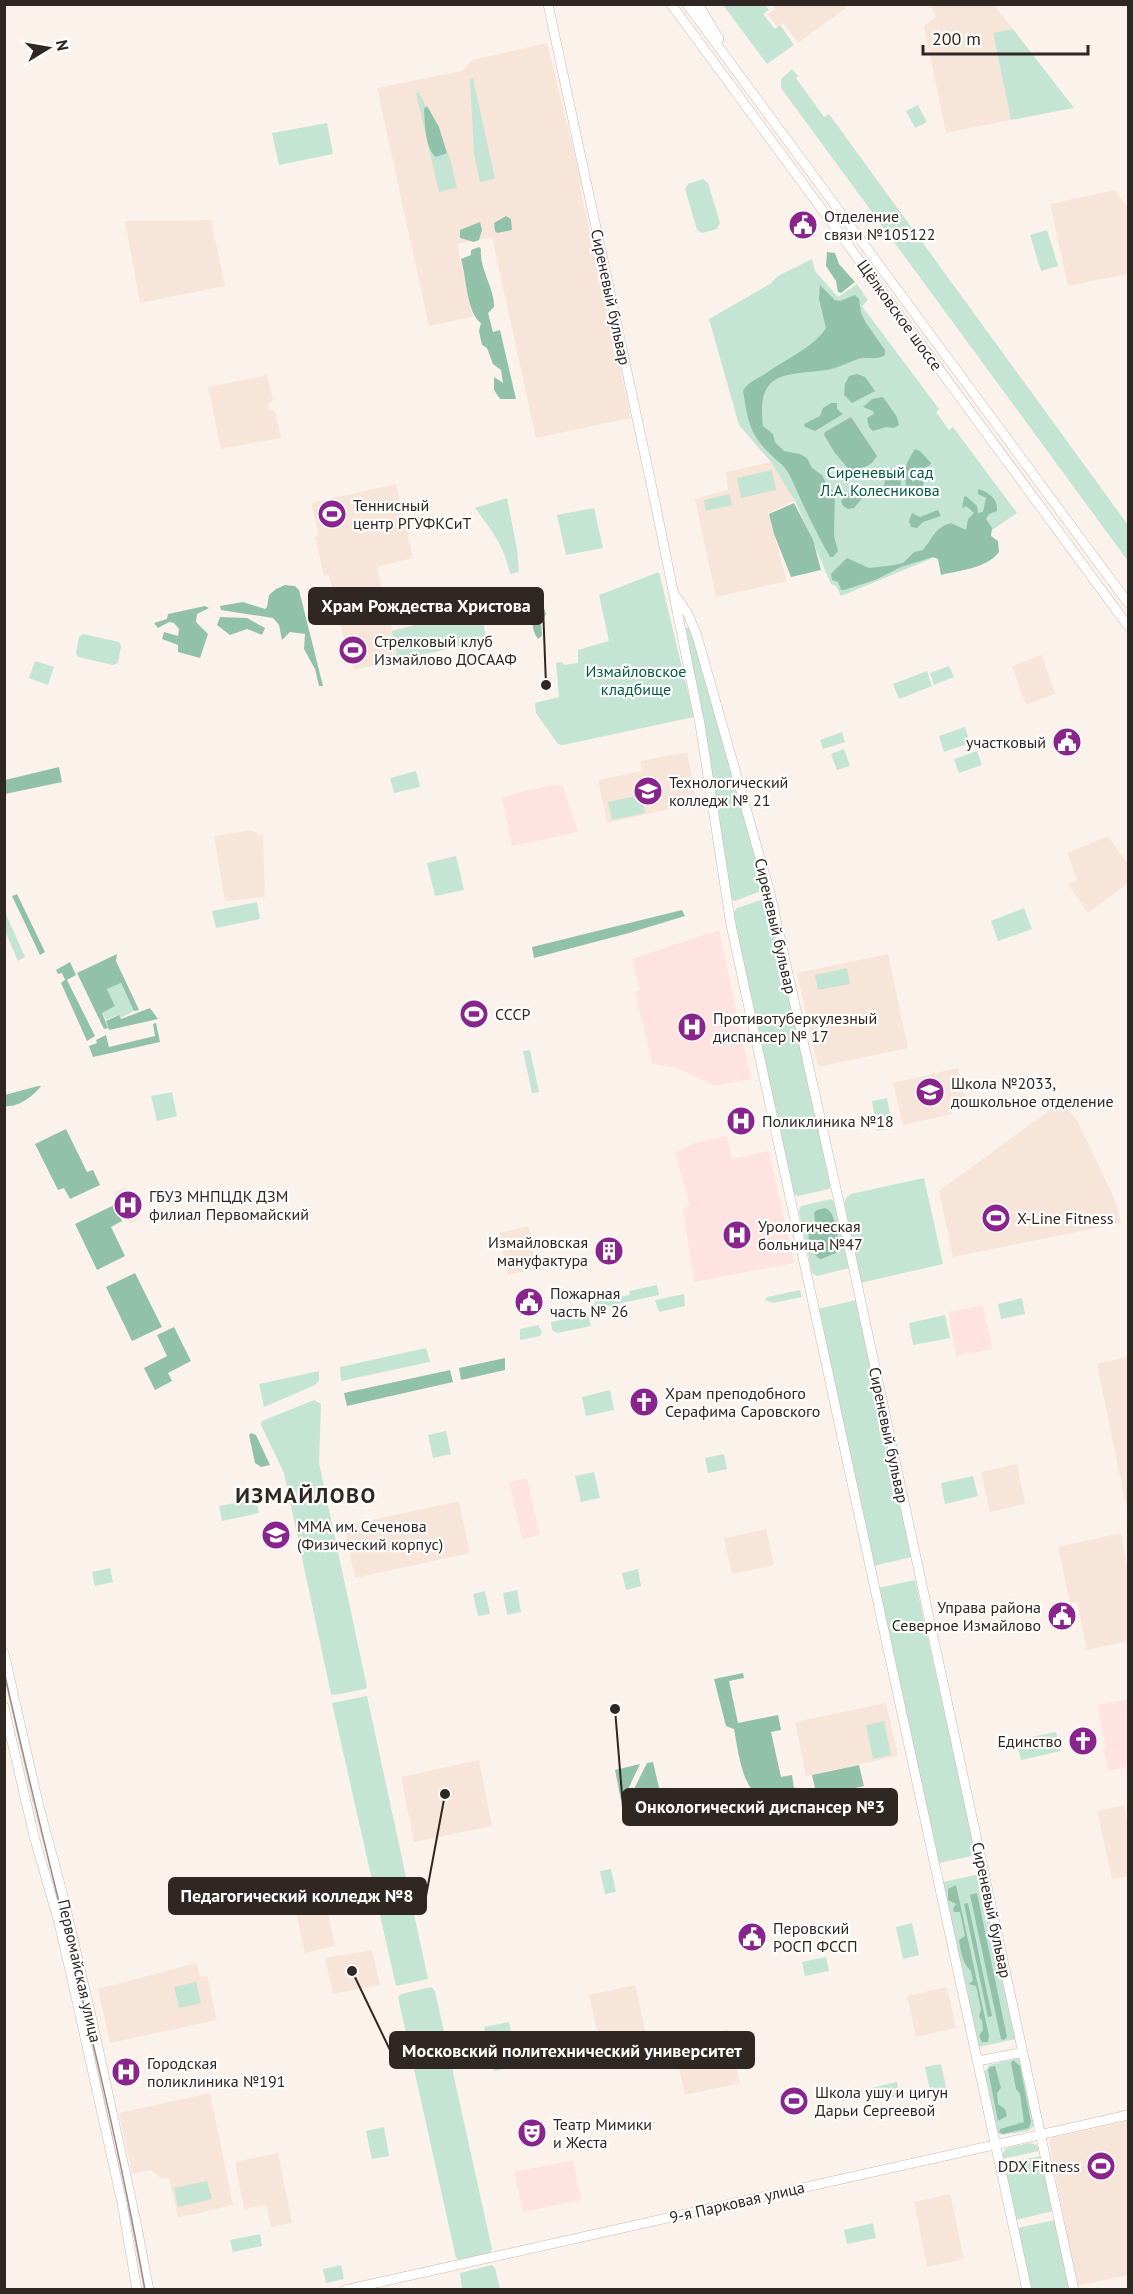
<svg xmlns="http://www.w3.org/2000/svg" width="1133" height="2294" font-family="'PT Sans',sans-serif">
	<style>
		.built { fill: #f8e5da }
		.industrial { fill: #fee3e2 }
		.medical { fill: #fee3e0 }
		.green { fill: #c4e4d4 }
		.forest { fill: #92c1aa }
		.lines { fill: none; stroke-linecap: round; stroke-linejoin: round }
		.secondary-casing { stroke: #ceb6a9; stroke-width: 10 }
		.primary-casing { stroke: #ceb6a9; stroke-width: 10 }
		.secondary { stroke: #fff; stroke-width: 9 }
		.primary { stroke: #fff; stroke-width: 9 }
		.tram { stroke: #988e89; stroke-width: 1.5 }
		.labels { text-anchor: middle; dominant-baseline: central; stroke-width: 4.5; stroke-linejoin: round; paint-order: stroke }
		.poi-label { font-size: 16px; fill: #312722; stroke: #fff; text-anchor: start }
		.street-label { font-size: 16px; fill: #312722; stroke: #fff }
		.park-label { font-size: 16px; fill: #045c40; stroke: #fff }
		.district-label { font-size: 22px; font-weight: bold; letter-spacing: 1.5px; fill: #312722; stroke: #fff }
		.leader { fill: none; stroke: #312722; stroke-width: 2 }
		.callout-dot { fill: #312722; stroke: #fff; stroke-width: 2 }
		.callout { fill: #312722; stroke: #312722; stroke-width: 2 }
		.callout-label { font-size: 18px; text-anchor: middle; font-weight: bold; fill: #fff }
	</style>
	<rect width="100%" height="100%" fill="#fcf2ec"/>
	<path class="built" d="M 772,5 L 850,4 L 850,5 L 798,43 L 783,23 L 777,27 L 767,14 L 775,9 Z
		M 929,5 L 994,5 L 1013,29 L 993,33 L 1011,120 L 946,133 L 924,26 L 937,16 Z
		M 547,43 L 576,160 L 582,186 L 580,187 L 631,418 L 536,438 L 492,237 L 457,244 L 473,317 L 429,326 L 377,88 L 461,71 L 472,60 Z
		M 1115,190 L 1128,208 L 1128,274 L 1068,286 L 1050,204 Z
		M 211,220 L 225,286 L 140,303 L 125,221 Z
		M 267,375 L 273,400 L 268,404 L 269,410 L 275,411 L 281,438 L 221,449 L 208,387 Z
		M 771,462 L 795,501 L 768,513 L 787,581 L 716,597 L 695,499 L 728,490 L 726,472 Z
		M 396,484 L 413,558 L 377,567 L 392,630 L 480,610 L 487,640 L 354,670 L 349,647 L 346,647 L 329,575 L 324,576 L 315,537 L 319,536 L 311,503 Z
		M 1042,655 L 1055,694 L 1026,705 L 1012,666 Z
		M 687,752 L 697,803 L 607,823 L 598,780 L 642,771 L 640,761 Z
		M 252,830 L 259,835 L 263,834 L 265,897 L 225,901 L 214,836 Z
		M 1108,836 L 1128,865 L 1128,883 L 1088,913 L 1068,884 L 1077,880 L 1067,853 Z
		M 888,954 L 908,1048 L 818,1067 L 797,973 Z
		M 958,1068 L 966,1101 L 950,1105 L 952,1114 L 903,1125 L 893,1083 Z
		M 1062,1101 L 1078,1122 L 1116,1202 L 1121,1223 L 953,1257 L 939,1191 Z
		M 528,1226 L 537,1269 L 508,1275 L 499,1233 Z
		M 1128,1357 L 1128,1510 L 1127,1510 L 1097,1364 Z
		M 1017,1464 L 1025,1504 L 990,1512 L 981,1472 Z
		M 459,1501 L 470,1553 L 355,1578 L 344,1526 Z
		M 766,1529 L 774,1565 L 732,1574 L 724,1538 Z
		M 1121,1533 L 1128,1575 L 1128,1641 L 1087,1650 L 1077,1602 L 1070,1603 L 1058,1547 Z
		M 886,1703 L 898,1756 L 806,1776 L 795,1722 Z
		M 479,1760 L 492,1826 L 414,1842 L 401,1777 Z
		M 1124,1805 L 1128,1826 L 1128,1876 L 1112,1879 L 1097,1811 Z
		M 326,1905 L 335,1946 L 305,1953 L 296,1912 Z
		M 372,1950 L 380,1985 L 333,1994 L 325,1958 Z
		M 196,1963 L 200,1977 L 207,1976 L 217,2020 L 110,2043 L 98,1989 Z
		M 635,1985 L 647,2038 L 601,2048 L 589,1995 Z
		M 947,1987 L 956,2028 L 916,2037 L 907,1996 Z
		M 728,2029 L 740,2083 L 685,2095 L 673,2041 Z
		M 210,2093 L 233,2205 L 178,2218 L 169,2178 L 162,2179 L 151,2170 L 132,2174 L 119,2113 Z
		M 1128,2121 L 1128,2275 L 1076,2286 L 1049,2141 L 1051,2138 Z
		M 278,2153 L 292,2223 L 271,2227 L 266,2205 L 244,2209 L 235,2162 Z
		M 950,2194 L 964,2259 L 927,2267 L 914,2202 Z"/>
	<path class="industrial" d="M 553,785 L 563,786 L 578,832 L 512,846 L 502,797 Z
		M 527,1478 L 540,1535 L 522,1539 L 509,1482 Z
		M 1128,1699 L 1128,1767 L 1108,1771 L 1103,1748 L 1106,1747 L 1097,1705 Z
		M 573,2160 L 581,2200 L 523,2212 L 514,2172 Z"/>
	<path class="medical" d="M 719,930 L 751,1079 L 714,1086 L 678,1068 L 652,1064 L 635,992 L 640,990 L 632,959 Z
		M 727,1136 L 732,1159 L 769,1151 L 794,1263 L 694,1282 L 683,1208 L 690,1206 L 675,1153 L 695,1143 Z
		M 126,1187 L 141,1218 L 130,1224 L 115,1192 Z
		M 983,1305 L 992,1349 L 956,1356 L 948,1312 Z"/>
	<path class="green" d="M 723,5 L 765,5 L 769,10 L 763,14 L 775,29 L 780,25 L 794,45 L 767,64 Z
		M 1013,29 L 1074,108 L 1011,120 L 993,33 Z
		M 792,69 L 798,76 L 796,78 L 824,117 L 829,114 L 1128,525 L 1128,561 L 781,88 L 781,79 Z
		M 473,78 L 495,179 L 480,182 L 474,154 L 470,79 Z
		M 419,92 L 450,158 L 457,188 L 439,192 L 416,93 Z
		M 918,105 L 927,122 L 915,128 L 906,111 Z
		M 327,123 L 333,154 L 279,165 L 272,133 Z
		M 703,179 L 708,183 L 720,223 L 717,229 L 702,233 L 697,230 L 685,189 L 688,184 Z
		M 1047,230 L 1058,266 L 1041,271 L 1030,235 Z
		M 812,259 L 815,271 L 838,297 L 857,284 L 868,300 L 862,306 L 939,409 L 936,412 L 949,430 L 953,427 L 1017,513 L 979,539 L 841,596 L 836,586 L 831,584 L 795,501 L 771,462 L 739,425 L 709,319 L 770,284 L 778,276 Z
		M 772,470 L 776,490 L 741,498 L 737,478 Z
		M 729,494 L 732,505 L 706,511 L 704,500 Z
		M 507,498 L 517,549 L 519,572 L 510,574 C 504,545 492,531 475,508 Z
		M 594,508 L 603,548 L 566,555 L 557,515 Z
		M 659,572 L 694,717 L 563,745 L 558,744 L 536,713 L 535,703 L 559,697 L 556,663 L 562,662 L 564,665 L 578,663 L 578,650 L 609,641 L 599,595 Z
		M 480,610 L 487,640 L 398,660 L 392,631 Z
		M 686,628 L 690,628 L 763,884 L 761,891 L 735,901 L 730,898 Z
		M 83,634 L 119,642 L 121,646 L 118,663 L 113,665 L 78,657 L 76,653 L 79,637 Z
		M 35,661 L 54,667 L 48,685 L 29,678 Z
		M 949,666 L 954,677 L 934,685 L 930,673 Z
		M 927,671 L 932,686 L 899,699 L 893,684 Z
		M 965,727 L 970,743 L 944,752 L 939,736 Z
		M 842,732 L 845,742 L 823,749 L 820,740 Z
		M 844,749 L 850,766 L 837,770 L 831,754 Z
		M 977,751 L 982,765 L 959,773 L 954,759 Z
		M 416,771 L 420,787 L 394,793 L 390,778 Z
		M 641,795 L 645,813 L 612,820 L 608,802 Z
		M 456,856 L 464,890 L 435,896 L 427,863 Z
		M 764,899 L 768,902 L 831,1184 L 829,1189 L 798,1196 L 793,1194 L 732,914 L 737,908 Z
		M 257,902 L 260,919 L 216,928 L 212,911 Z
		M 1024,908 L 1032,929 L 998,941 L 991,921 Z
		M 5,912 L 25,957 L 18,961 L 5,931 Z
		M 847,968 L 850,984 L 818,990 L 815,975 Z
		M 121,983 L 134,1011 L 120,1018 L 118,1015 L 106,1020 L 102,1013 L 115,1006 L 107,989 Z
		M 530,1050 L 539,1092 L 532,1093 L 523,1051 Z
		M 172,1092 L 177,1116 L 157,1121 L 151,1096 Z
		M 887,1098 L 893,1128 L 877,1131 L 872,1101 Z
		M 924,1178 L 943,1264 L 860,1283 L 844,1205 L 846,1198 L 851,1194 Z
		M 831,1199 L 836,1204 L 849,1268 L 817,1276 L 812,1273 L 799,1211 L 801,1206 Z
		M 657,1285 L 659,1295 L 590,1310 L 589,1307 L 595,1305 L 594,1302 L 630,1295 L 629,1291 Z
		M 800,1290 L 802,1297 L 773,1303 L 765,1300 L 767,1297 Z
		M 684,1294 L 685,1306 L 659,1312 L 655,1300 Z
		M 1022,1298 L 1025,1314 L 1001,1319 L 998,1304 Z
		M 856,1300 L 912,1557 L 873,1566 L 818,1309 Z
		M 588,1314 L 591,1326 L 557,1333 L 552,1330 L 551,1322 Z
		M 945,1315 L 950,1338 L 913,1345 L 909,1323 Z
		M 538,1325 L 542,1332 L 540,1336 L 520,1340 L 520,1329 Z
		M 426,1348 L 430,1362 L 341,1381 L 340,1367 Z
		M 319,1371 L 319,1381 L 315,1385 L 264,1407 L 259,1384 Z
		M 610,1390 L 614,1410 L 586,1416 L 582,1397 Z
		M 314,1400 L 321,1404 L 319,1463 L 367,1687 L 365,1689 L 335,1695 L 331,1694 L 284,1473 L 261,1425 L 262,1421 Z
		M 446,1431 L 451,1454 L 433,1458 L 428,1435 Z
		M 724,1454 L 727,1469 L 708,1473 L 705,1458 Z
		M 594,1472 L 600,1498 L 581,1502 L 575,1476 Z
		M 973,1476 L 978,1496 L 945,1504 L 941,1483 Z
		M 256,1499 L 259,1513 L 222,1521 L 219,1506 Z
		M 110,1568 L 113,1582 L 95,1586 L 92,1572 Z
		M 638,1569 L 641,1586 L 626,1590 L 622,1573 Z
		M 915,1580 L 976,1855 L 939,1863 L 878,1588 Z
		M 517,1590 L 521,1612 L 507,1615 L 503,1593 Z
		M 485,1591 L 490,1614 L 478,1616 L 473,1594 Z
		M 367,1696 L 428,1979 L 396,1986 L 332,1703 Z
		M 884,1721 L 891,1755 L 873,1759 L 866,1725 Z
		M 1056,1732 L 1061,1751 L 1021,1760 L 1016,1740 Z
		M 611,1869 L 616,1892 L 605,1894 L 600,1871 Z
		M 980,1874 L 1016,2039 L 978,2047 L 943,1882 Z
		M 912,1923 L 919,1955 L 903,1959 L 896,1927 Z
		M 826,1957 L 829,1971 L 805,1976 L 802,1962 Z
		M 196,1982 L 201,2003 L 179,2008 L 174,1987 Z
		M 431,1987 L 435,1991 L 492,2249 L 489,2254 L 460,2260 L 456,2258 L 398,1997 L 401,1994 Z
		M 509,2022 L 518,2066 L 494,2071 L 484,2027 Z
		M 1020,2058 L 1034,2126 L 1028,2131 L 1001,2135 L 998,2133 L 984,2073 L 989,2065 Z
		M 941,2064 L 948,2096 L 932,2099 L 925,2067 Z
		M 897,2082 L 900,2095 L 874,2101 L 871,2088 Z
		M 384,2127 L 389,2156 L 372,2159 L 366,2131 Z
		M 1030,2143 L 1037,2145 L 1039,2151 L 1002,2159 L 1002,2155 L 1006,2148 Z
		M 1041,2156 L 1053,2211 L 1016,2220 L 1004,2163 Z
		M 207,2181 L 212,2199 L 178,2207 L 174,2188 Z
		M 1055,2220 L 1070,2289 L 1031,2289 L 1018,2228 Z
		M 873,2223 L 876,2238 L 847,2244 L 844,2230 Z
		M 260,2234 L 262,2246 L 233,2252 L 230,2240 Z
		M 341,2265 L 344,2279 L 326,2283 L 323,2269 Z
		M 492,2265 L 495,2268 L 500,2289 L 462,2289 L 460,2273 Z"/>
	<path class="forest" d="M 427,106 L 439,127 L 447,153 L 436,157 C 425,149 425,123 424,109 Z
		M 506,216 L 511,219 L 512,230 L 497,233 L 495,231 L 494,223 Z
		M 480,222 L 482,230 L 479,240 L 474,242 L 460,238 L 460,230 Z
		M 479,247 L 481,249 C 479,269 495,289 494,307 L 488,313 L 493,332 L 500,330 L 516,399 L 500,399 L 494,390 L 494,377 L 503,383 L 501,370 L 493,364 L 487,348 L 482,345 L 479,331 L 481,323 C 467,314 466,275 461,259 L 471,255 L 471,250 Z
		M 827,252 L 835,253 L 839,264 L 855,282 L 841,293 L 838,292 L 836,281 L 826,266 Z
		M 820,285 L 835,300 L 840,301 L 855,295 L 859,299 L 861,313 L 866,323 L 885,350 L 885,355 C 876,361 867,356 858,359 C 850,362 835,369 827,370 C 784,375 756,371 763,426 L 773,434 L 775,442 L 784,451 L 800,454 L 807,458 L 812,468 L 822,475 L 827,485 L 835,493 L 834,536 L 838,551 L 833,557 L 830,557 C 815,531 803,505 791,478 C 786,466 778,462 770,454 C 748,432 748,419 743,391 C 747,383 757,379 765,374 C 784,360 813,348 826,328 L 819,299 Z
		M 857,374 L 865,377 L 875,391 L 852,403 L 844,395 L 845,384 L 849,376 Z
		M 883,397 L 897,417 L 899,425 L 894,428 L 886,427 L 873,431 L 869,427 L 867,418 L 874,414 L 873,411 L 863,407 L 872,399 Z
		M 831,403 L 837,403 L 837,409 L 843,414 L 815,431 L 805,427 L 804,424 L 820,416 L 823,408 Z
		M 851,417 L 877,456 L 872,463 L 855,473 L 852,473 L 835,453 L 824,435 L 825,432 Z
		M 915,449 L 920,451 L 931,463 L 929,466 L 916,470 L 917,475 L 912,477 L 912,482 L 916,479 L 924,482 L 922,488 L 912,493 L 907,491 C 903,471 904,466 915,449 Z
		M 890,468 L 899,475 L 903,493 L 894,495 L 886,493 L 884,487 L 886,471 Z
		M 978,489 C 989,492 998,499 997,511 L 989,514 L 986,519 L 992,528 L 991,536 L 998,541 L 999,552 C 986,569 960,570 941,575 L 938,559 L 933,557 L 901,567 L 875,580 L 844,590 L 841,590 L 838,582 L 832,580 L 831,574 L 847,558 L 869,568 L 894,565 L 903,563 L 914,552 L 923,550 C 933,538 934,528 951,523 L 966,530 L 968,519 L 974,513 L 966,506 L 962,508 L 964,497 L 966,496 L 977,506 L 978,513 L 983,512 L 986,498 L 978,494 Z
		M 854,491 L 862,498 L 854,508 L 848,509 L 843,506 L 841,501 L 846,494 Z
		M 794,503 L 813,540 L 821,570 L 791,577 L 774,534 L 769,514 Z
		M 938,510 L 941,516 L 923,522 L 917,528 L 911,527 L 909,521 L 912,513 L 920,517 Z
		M 285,585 L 295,586 L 299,590 L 323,686 L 319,686 L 315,669 L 304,649 L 305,634 L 290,632 L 282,640 L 279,625 L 273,618 L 221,610 L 220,606 L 243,602 L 265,609 L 267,607 L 269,595 L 276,589 Z
		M 205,606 L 209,608 L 197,614 L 196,622 L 208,634 L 200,658 L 178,652 L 178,645 L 162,639 L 164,632 L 178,636 L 179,629 L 174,623 L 169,622 L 158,628 L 154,623 L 167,619 L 168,614 Z
		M 540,608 L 544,609 L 546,614 L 541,623 L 542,636 L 538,639 C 531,630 530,615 540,608 Z
		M 220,617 L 247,618 L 265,628 L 262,635 L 247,629 L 230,635 L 217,625 Z
		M 59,767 L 62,782 L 5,794 L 5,780 Z
		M 17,894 L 45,952 L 40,955 L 12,896 Z
		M 682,910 L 685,916 L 629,933 L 534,958 L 532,947 Z
		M 117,954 L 116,961 L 139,1010 L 134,1011 L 121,983 L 107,989 L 115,1006 L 102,1013 L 108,1028 L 104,1029 L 77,973 Z
		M 70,962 L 76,975 L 67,980 L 95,1036 L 87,1041 L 61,983 L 65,980 L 62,973 L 58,974 L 56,970 Z
		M 150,1008 L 158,1019 L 109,1030 L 106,1021 L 119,1015 L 121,1019 Z
		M 156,1023 L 160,1042 L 93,1057 L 89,1046 L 97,1043 L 96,1040 L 106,1035 L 109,1047 L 155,1036 L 153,1024 Z
		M 38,1086 L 41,1086 C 34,1096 17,1108 5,1106 L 5,1095 Z
		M 66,1129 L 87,1172 L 93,1170 L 100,1185 L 70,1199 L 64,1188 L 58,1190 L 35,1144 Z
		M 114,1205 L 122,1221 L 111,1227 L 125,1256 L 97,1270 L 75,1224 Z
		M 825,1208 C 837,1213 836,1234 840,1246 L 836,1253 L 821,1259 C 811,1255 809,1241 808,1231 L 815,1222 L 814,1213 L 817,1210 Z
		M 135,1273 L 162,1327 L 132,1341 L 106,1287 Z
		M 174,1327 L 191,1361 L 168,1373 L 172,1381 L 155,1390 L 144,1368 L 167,1356 L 157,1335 Z
		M 505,1358 L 505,1370 L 461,1380 L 459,1368 Z
		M 450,1370 L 453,1382 L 347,1406 L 344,1393 Z
		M 251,1433 L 256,1435 L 270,1465 L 261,1467 L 255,1463 L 249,1435 Z
		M 743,1673 L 744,1678 L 729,1681 L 738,1723 L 778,1715 L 781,1730 L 771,1732 L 781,1777 L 792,1775 L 794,1788 C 783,1790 767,1797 756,1792 C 742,1786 737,1744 734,1729 L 726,1726 L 714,1679 Z
		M 653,1762 L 660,1792 L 629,1799 L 647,1763 Z
		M 640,1764 L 623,1800 L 621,1800 L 615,1770 Z
		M 859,1765 L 864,1786 L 817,1797 L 812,1775 Z
		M 956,1885 L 989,2036 L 988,2042 L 982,2042 L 979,2036 L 983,2030 L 982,2020 L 979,2017 L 981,2009 L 976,1986 L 969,1984 L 973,1980 L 971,1971 C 962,1963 961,1952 959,1940 L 965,1936 L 960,1912 L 954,1912 L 953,1909 L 956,1904 L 948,1900 L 948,1889 Z
		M 977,1893 L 1007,2037 L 1004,2040 L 1001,2039 L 970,1895 Z
		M 968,1903 L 992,2016 L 988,2017 L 964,1904 Z
		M 1013,2060 L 1020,2066 L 1031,2122 L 1029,2128 L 1003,2134 L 999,2132 L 1000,2129 L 1024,2122 L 1020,2094 L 1016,2089 L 1011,2063 Z
		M 995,2066 L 1001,2088 L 997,2093 L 998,2104 L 1005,2109 L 1007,2116 L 998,2121 L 988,2070 L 990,2067 Z"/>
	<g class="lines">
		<g class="secondary-casing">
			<path id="secondary" d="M 548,4 L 655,502 L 700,724 L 731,925 L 1027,2290
				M 677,598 L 688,614 L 697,636 L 770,893 L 851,1256 L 1074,2290
				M 4,1653 L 39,1807 L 63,1896 L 92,2020 L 136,2222 L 149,2290
				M 4,1707 L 34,1836 L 59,1923 L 74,1988 L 122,2203 L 137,2290
				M 978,2061 L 1019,2053 L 1022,2049
				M 345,2290 L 1128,2115"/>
		</g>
		<g class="primary-casing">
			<path id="primary" d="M 671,4 L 1128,626
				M 687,4 L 1128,603
				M 698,4 L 719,39"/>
		</g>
		<use href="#secondary" class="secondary"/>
		<use href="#primary" class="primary"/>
		<path class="tram" d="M 4,1671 C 50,1878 108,2081 145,2290"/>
	</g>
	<defs>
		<g id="civic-disc" transform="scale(1.5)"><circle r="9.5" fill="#89248c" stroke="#fff"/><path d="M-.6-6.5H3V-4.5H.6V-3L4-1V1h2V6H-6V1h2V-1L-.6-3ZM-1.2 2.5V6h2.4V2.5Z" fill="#fff"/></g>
		<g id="stadium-disc" transform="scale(1.5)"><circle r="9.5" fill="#89248c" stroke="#fff"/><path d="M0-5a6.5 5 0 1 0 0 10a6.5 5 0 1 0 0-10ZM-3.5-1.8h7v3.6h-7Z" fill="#fff"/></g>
		<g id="university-disc" transform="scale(1.5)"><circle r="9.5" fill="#89248c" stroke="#fff"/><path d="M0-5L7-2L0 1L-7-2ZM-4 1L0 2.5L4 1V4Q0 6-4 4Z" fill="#fff"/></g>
		<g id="hospital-disc" transform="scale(1.5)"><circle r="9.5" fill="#89248c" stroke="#fff"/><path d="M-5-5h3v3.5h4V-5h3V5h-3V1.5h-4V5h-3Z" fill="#fff"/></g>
		<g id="school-disc" transform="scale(1.5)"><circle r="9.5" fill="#89248c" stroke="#fff"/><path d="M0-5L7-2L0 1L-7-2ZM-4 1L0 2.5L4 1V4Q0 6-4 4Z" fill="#fff"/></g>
		<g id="building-disc" transform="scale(1.5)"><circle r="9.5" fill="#89248c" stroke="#fff"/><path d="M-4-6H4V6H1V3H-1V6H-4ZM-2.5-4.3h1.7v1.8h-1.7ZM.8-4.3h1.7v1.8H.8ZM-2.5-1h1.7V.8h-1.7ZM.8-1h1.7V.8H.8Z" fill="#fff"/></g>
		<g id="church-disc" transform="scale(1.5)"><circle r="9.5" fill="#89248c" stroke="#fff"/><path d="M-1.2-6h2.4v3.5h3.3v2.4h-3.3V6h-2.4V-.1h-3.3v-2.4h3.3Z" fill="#fff"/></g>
		<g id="theatre-disc" transform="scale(1.5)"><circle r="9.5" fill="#89248c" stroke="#fff"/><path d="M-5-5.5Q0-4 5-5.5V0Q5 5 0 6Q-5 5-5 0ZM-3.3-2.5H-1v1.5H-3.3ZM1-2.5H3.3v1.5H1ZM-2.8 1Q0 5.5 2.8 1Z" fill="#fff"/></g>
	</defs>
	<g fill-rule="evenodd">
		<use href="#civic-disc" x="803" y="225"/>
		<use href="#stadium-disc" x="332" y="514"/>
		<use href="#stadium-disc" x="353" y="650"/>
		<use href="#civic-disc" x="1067" y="742"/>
		<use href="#university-disc" x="648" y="791"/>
		<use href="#stadium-disc" x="474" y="1014"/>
		<use href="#hospital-disc" x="692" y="1027"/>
		<use href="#school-disc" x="930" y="1092"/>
		<use href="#hospital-disc" x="741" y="1121"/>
		<use href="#hospital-disc" x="128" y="1205"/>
		<use href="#stadium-disc" x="996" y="1218"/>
		<use href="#hospital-disc" x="737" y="1235"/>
		<use href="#building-disc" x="609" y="1251"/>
		<use href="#civic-disc" x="529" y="1302"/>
		<use href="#church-disc" x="644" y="1402"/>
		<use href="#university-disc" x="276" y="1535"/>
		<use href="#civic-disc" x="1062" y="1616"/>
		<use href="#church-disc" x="1083" y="1741"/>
		<use href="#civic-disc" x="752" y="1937"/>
		<use href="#hospital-disc" x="126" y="2072"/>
		<use href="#stadium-disc" x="794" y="2101"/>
		<use href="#theatre-disc" x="532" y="2133"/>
		<use href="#stadium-disc" x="1101" y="2166"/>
	</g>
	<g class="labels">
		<g class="poi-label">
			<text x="824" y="216">Отделение<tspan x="824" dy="18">связи №105122</tspan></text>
			<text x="353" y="505">Теннисный<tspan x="353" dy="18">центр РГУФКСиТ</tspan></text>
			<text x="374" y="641">Стрелковый клуб<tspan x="374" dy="18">Измайлово ДОСААФ</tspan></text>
			<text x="1046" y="742" text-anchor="end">участковый</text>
			<text x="669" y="782">Технологический<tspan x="669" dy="18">колледж № 21</tspan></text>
			<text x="495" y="1014">СССР</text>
			<text x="713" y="1018">Противотуберкулезный<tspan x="713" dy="18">диспансер № 17</tspan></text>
			<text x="951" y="1083">Школа №2033,<tspan x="951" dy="18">дошкольное отделение</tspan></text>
			<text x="762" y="1121">Поликлиника №18</text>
			<text x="149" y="1196">ГБУЗ МНПЦДК ДЗМ<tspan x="149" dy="18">филиал Первомайский</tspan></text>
			<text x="1017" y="1218">X-Line Fitness</text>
			<text x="758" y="1226">Урологическая<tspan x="758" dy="18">больница №47</tspan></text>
			<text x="588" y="1242" text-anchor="end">Измайловская<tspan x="588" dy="18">мануфактура</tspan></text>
			<text x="550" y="1293">Пожарная<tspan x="550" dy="18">часть № 26</tspan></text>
			<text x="665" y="1393">Храм преподобного<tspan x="665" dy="18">Серафима Саровского</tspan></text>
			<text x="297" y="1526">ММА им. Сеченова<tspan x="297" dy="18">(Физический корпус)</tspan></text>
			<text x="1041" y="1607" text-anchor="end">Управа района<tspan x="1041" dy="18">Северное Измайлово</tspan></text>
			<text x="1062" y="1741" text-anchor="end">Единство</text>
			<text x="773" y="1928">Перовский<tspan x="773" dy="18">РОСП ФССП</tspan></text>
			<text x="147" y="2063">Городская<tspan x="147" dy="18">поликлиника №191</tspan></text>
			<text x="815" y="2092">Школа ушу и цигун<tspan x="815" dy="18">Дарьи Сергеевой</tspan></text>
			<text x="553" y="2124">Театр Мимики<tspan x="553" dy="18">и Жеста</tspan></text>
			<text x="1080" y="2166" text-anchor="end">DDX Fitness</text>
		</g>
		<g class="street-label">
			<text transform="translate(611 297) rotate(78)">Сиреневый бульвар</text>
			<text transform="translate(900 315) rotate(54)">Щёлковское шоссе</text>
			<text transform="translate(776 926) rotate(77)">Сиреневый бульвар</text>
			<text transform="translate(889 1435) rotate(78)">Сиреневый бульвар</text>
			<text transform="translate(992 1910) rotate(78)">Сиреневый бульвар</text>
			<text transform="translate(80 1971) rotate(77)">Первомайская улица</text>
			<text transform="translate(737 2202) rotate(-13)">9-я Парковая улица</text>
		</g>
		<g class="park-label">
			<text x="880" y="472">Сиреневый сад<tspan x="880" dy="18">Л.А. Колесникова</tspan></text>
			<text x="636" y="671">Измайловское<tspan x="636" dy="18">кладбище</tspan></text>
		</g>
		<g class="district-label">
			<text x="306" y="1495">ИЗМАЙЛОВО</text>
		</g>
	</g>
	<path class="leader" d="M546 685L543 606M615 1709L623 1807M445 1794L426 1896M352 1971L390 2050"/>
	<g class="callout-dot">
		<circle cx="546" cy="685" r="6"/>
		<circle cx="615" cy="1709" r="6"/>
		<circle cx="445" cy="1794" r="6"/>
		<circle cx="352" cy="1971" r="6"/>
	</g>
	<g class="callout">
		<rect x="309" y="588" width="234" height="36" rx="6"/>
		<rect x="623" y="1789" width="274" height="36" rx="6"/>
		<rect x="169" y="1878" width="257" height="36" rx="6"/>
		<rect x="390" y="2032" width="364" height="36" rx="6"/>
	</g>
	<g class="callout-label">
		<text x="426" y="612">Храм Рождества Христова</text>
		<text x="760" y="1813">Онкологический диспансер №3</text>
		<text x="297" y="1902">Педагогический колледж №8</text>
		<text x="572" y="2057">Московский политехнический университет</text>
	</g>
	<rect width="1133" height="2294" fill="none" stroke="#312722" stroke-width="12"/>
	<g transform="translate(48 48) rotate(79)" stroke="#ffffff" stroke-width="4.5" paint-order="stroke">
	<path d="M0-4.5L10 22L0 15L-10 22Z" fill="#312722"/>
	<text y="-9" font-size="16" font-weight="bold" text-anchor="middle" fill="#312722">N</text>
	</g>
	<path d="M923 45v9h165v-9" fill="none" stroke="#312722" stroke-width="3"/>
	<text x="932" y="45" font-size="18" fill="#312722" stroke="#ffffff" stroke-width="4.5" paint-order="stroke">200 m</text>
</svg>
